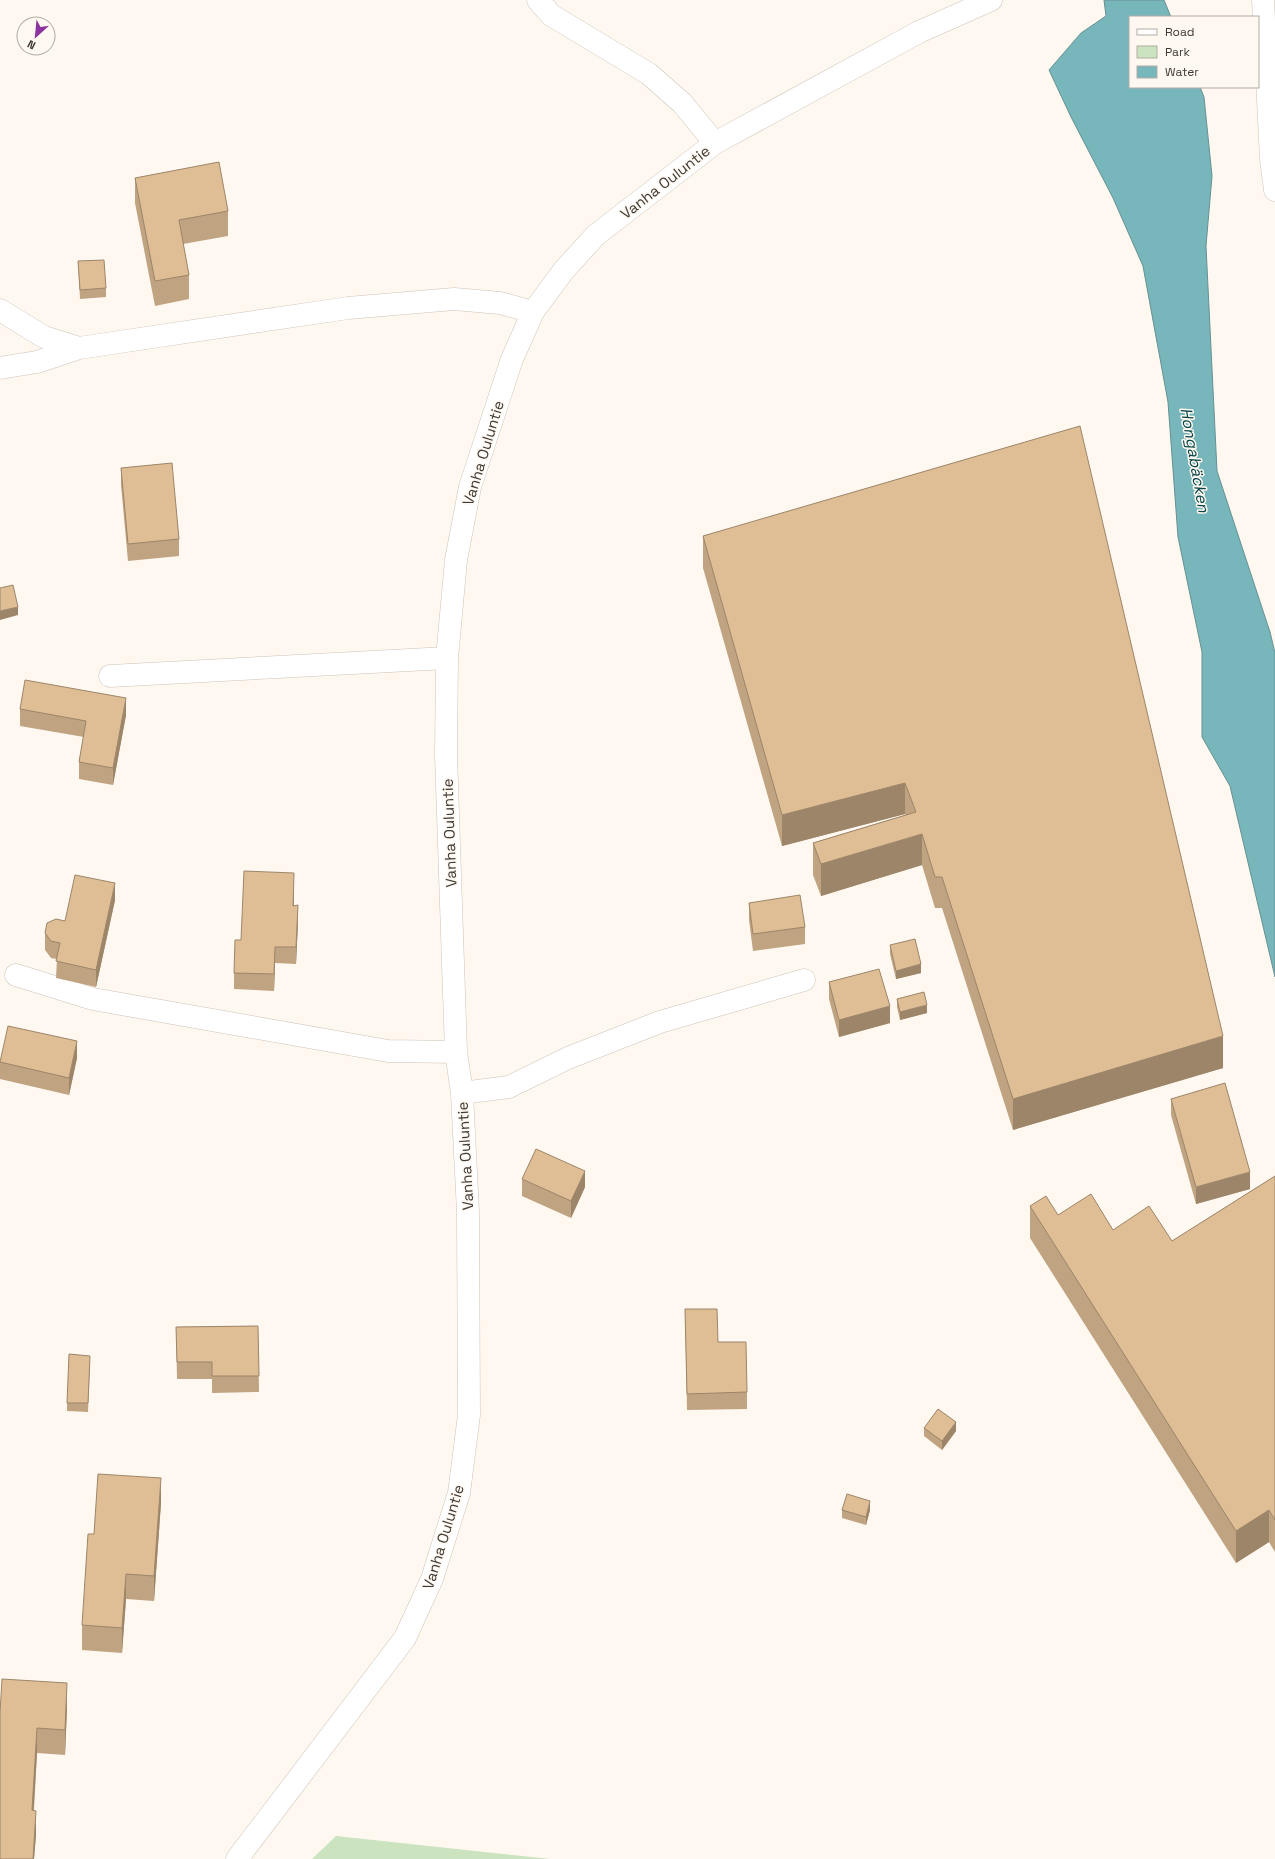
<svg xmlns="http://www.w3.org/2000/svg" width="1275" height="1859" font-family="'Space Grotesk',sans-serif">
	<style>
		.green { fill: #cbe3bf }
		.water { fill: #77b6ba; stroke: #669192 }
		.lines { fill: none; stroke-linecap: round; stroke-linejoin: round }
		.minor-casing { stroke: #cec3b7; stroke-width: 23 }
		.minor { stroke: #fff; stroke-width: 22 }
		.wall { fill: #c0a381 }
		.shaded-wall { fill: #9c8569 }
		.building { fill: #dfbe96; stroke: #9c8569 }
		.labels { text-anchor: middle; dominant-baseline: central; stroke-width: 3; stroke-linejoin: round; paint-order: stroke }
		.street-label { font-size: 15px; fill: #3e3a35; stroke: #fef8f0 }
		.water-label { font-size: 16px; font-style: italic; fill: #064447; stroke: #fef8f0 }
	</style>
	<rect width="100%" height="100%" fill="#fef8f0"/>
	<path class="green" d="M 336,1836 L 550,1859 L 312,1859 Z"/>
	<path class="water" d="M 1104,0 L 1164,0 L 1171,17 L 1130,17 L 1130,87 L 1200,87 L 1204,97 L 1212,176 L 1206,246 L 1217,471 L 1270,632 L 1275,653 L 1275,977 L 1230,786 L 1202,737 L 1202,652 L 1178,537 L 1168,402 L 1143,266 L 1113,198 L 1071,117 L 1049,70 L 1081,33 L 1106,16 Z"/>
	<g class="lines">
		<g class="minor-casing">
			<path id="minor" d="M 538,0 L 551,15 L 649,74 L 682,103 L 715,143
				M 1263,0 L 1271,159 L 1275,190
				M 0,310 L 44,337 L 79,348
				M 0,368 L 37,362 L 79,348 L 348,308 L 454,299 L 500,303 L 533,312
				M 110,676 L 447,658
				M 16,975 L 93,999 L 388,1051 L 456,1052
				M 462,1093 L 509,1087 L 568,1058 L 660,1022 L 804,980
				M 237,1859 L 405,1638 L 432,1579 L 459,1493 L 469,1415 L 468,1212 L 462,1093 L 456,1052 L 446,755 L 447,658 L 456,560 L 470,487 L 512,359 L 533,312 L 564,270 L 596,235 L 715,143 L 919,32 L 991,0"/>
		</g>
		<use href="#minor" class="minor"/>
	</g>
	<path class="wall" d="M 135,178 L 228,211 L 228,236 L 183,244 L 189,275 L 189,299 L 155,306 L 135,203 Z
		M 78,261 L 106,288 L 106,297 L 80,299 Z
		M 121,468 L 179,539 L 179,556 L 128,561 L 121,485 Z
		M 703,536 L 1223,1068 L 1013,1130 L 942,908 L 935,908 L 922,865 L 821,896 L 813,875 L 813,843 L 905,815 L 905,814 L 782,846 L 703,568 Z
		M 20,709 L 126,715 L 113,785 L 79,779 L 79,762 L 84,737 L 20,726 Z
		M 294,889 L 294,905 L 298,922 L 296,964 L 275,963 L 274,991 L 234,989 L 234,973 L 241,940 Z
		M 115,900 L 96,987 L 56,978 L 57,959 L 51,958 L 45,950 L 45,933 L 65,921 Z
		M 749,903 L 805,927 L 805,944 L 753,951 L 749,920 Z
		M 890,945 L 921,973 L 896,979 L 890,954 Z
		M 829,982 L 890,1023 L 839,1037 L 829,999 Z
		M 897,999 L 927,1013 L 900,1020 L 897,1007 Z
		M 77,1058 L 69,1095 L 0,1079 L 0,1061 Z
		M 1171,1099 L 1250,1189 L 1196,1204 L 1171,1115 Z
		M 1275,1176 L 1275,1552 L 1269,1542 L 1236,1563 L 1030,1238 L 1030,1206 L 1058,1215 L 1113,1230 L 1172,1241 Z
		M 522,1179 L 585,1187 L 571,1218 L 522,1196 Z
		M 685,1309 L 718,1342 L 747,1392 L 747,1409 L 687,1410 Z
		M 258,1326 L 259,1392 L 212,1393 L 212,1379 L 177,1379 L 176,1327 Z
		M 90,1364 L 88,1412 L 67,1411 L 67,1403 Z
		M 924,1428 L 956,1431 L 942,1450 L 924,1436 Z
		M 161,1503 L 154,1601 L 126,1599 L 122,1653 L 82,1650 L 82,1625 L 94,1534 Z
		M 842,1510 L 870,1510 L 866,1525 L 842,1518 Z
		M 67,1708 L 65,1755 L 37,1753 L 34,1810 L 36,1835 L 34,1859 L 0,1859 L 0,1713 Z"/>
	<path class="shaded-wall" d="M 18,607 L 18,615 L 0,620 L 0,611 Z
		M 126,698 L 126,715 L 113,785 L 113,768 Z
		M 905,783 L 905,814 L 782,846 L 782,815 Z
		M 922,834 L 922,865 L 821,896 L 821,864 Z
		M 294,873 L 294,889 L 293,922 L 293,906 Z
		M 115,883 L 115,900 L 96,987 L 96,970 Z
		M 298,905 L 298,922 L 296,964 L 296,947 Z
		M 275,947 L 275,963 L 274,991 L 274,974 Z
		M 921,964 L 921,973 L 896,979 L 896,971 Z
		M 927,1005 L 927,1013 L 900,1020 L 900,1012 Z
		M 890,1006 L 890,1023 L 839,1037 L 839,1020 Z
		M 1223,1036 L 1223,1068 L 1013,1130 L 1013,1099 Z
		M 77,1041 L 77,1058 L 69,1095 L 69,1078 Z
		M 585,1171 L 585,1187 L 571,1218 L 571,1201 Z
		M 1250,1172 L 1250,1189 L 1196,1204 L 1196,1187 Z
		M 956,1422 L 956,1431 L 942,1450 L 942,1441 Z
		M 161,1478 L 161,1503 L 154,1601 L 154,1576 Z
		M 870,1501 L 870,1510 L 866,1525 L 866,1517 Z
		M 1269,1510 L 1269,1542 L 1236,1563 L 1236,1531 Z
		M 126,1574 L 126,1599 L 122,1653 L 122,1628 Z
		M 67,1683 L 67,1708 L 65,1755 L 65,1730 Z
		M 37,1728 L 37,1753 L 32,1835 L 32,1810 Z
		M 36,1811 L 36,1835 L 34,1859 L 33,1859 Z"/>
	<path class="building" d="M 219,162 L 228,211 L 179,220 L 189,275 L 155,281 L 135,178 Z
		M 104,260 L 106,288 L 80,290 L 78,261 Z
		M 1080,426 L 1223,1036 L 1013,1099 L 942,877 L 935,877 L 922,834 L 821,864 L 813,843 L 916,812 L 905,783 L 782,815 L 703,536 Z
		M 172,463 L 179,539 L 128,544 L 121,468 Z
		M 13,585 L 18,607 L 0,611 L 0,588 Z
		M 25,680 L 126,698 L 113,768 L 79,762 L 86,721 L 20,709 Z
		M 244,871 L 294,873 L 293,906 L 298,905 L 296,947 L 275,947 L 274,974 L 234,973 L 235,940 L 241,940 Z
		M 75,875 L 115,883 L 96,970 L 56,961 L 60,943 L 51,941 L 45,933 L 47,923 L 56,919 L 65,921 Z
		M 800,895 L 805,927 L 753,934 L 749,903 Z
		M 915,939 L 921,964 L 896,971 L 890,945 Z
		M 879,969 L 890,1006 L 839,1020 L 829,982 Z
		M 924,992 L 927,1005 L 900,1012 L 897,999 Z
		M 8,1026 L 77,1041 L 69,1078 L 0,1062 Z
		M 1225,1083 L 1250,1172 L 1196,1187 L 1171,1099 Z
		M 536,1149 L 585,1171 L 571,1201 L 522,1179 Z
		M 1275,1176 L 1275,1520 L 1269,1510 L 1236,1531 L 1030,1206 L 1046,1196 L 1058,1215 L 1091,1194 L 1113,1230 L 1149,1206 L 1172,1241 Z
		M 685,1309 L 717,1309 L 718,1342 L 746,1342 L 747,1392 L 687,1394 Z
		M 258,1326 L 259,1376 L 212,1376 L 212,1362 L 177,1362 L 176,1327 Z
		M 69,1354 L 90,1356 L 88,1403 L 67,1403 Z
		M 938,1409 L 956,1422 L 942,1441 L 924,1428 Z
		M 98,1474 L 161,1478 L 154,1576 L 126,1574 L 122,1628 L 82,1625 L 88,1534 L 94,1534 Z
		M 847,1494 L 870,1501 L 866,1517 L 842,1510 Z
		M 2,1679 L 67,1683 L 65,1730 L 37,1728 L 32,1810 L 36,1811 L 33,1859 L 0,1859 L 0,1713 Z"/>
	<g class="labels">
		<g class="street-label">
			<text transform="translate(665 182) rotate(-38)">Vanha Ouluntie</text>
			<text transform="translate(483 453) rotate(-73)">Vanha Ouluntie</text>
			<text transform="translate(449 833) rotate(-92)">Vanha Ouluntie</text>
			<text transform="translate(465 1156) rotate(-93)">Vanha Ouluntie</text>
			<text transform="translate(443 1537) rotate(-73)">Vanha Ouluntie</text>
		</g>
		<g class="water-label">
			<text transform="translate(1195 460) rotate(80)">Hongabäcken</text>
		</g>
	</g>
	<rect x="1129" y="16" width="130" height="72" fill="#fef8f0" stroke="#b1aca5"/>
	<rect x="1137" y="29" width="20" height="6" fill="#ffffff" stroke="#b1aca5"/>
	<text x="1165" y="36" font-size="12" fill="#3e3a35">Road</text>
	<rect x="1137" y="46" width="20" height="12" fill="#cbe3bf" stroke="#b1aca5"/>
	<text x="1165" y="56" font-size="12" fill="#3e3a35">Park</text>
	<rect x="1137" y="66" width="20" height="12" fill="#77b6ba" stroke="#b1aca5"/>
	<text x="1165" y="76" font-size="12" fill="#3e3a35">Water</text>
	<g transform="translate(36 36) rotate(207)"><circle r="19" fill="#fef8f0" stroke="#b1aca5"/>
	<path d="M0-3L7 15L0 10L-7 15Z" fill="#8b339f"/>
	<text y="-6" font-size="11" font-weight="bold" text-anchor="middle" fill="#3e3a35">N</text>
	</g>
</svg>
